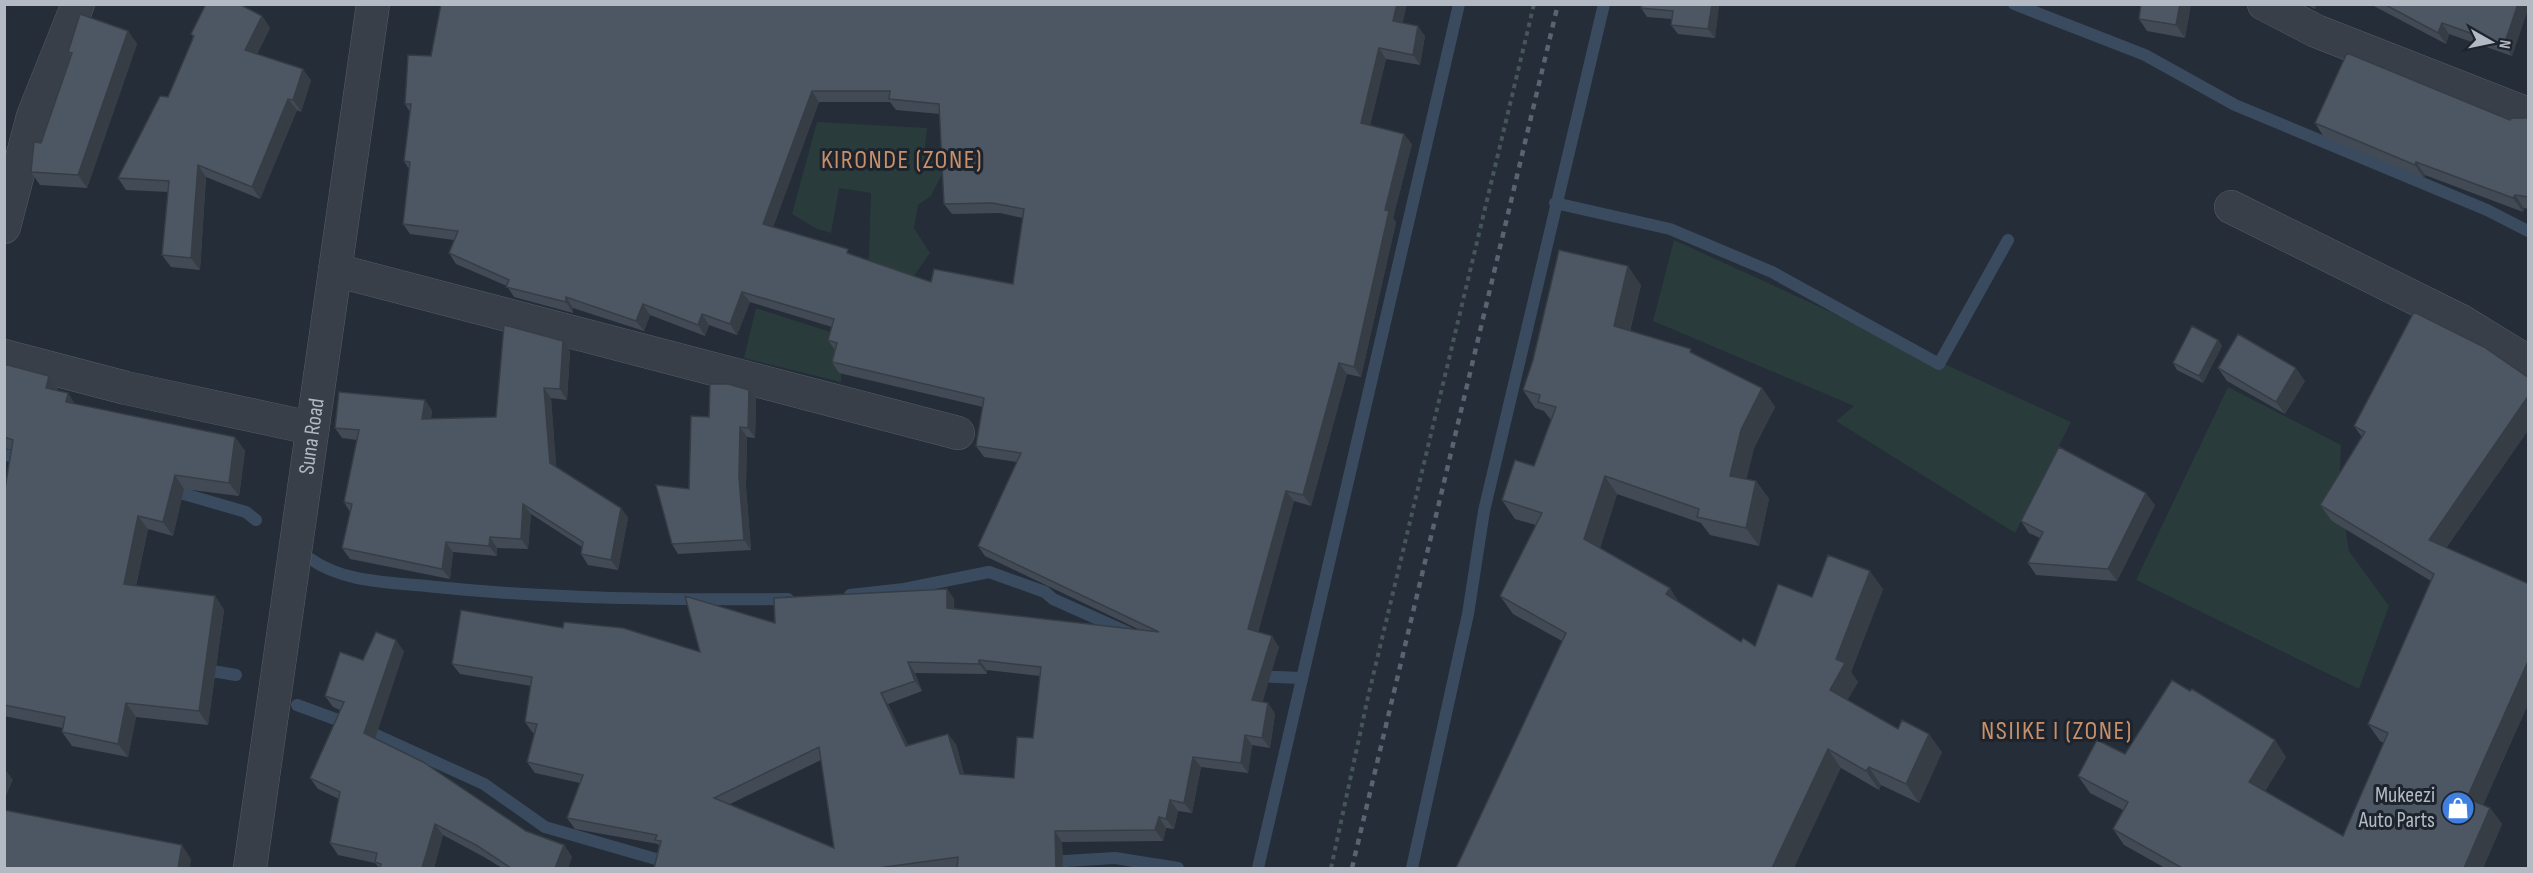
<svg xmlns="http://www.w3.org/2000/svg" width="2533" height="873" font-family="'Sofia Sans Condensed',sans-serif">
	<style>
		.green { fill: #293b3b }
		.lines { fill: none; stroke-linecap: round; stroke-linejoin: round }
		.stream { stroke: #3b4b5f; stroke-width: 12 }
		.minor-casing { stroke: #565d66; stroke-width: 34 }
		.path { stroke: #465658; stroke-width: 4; stroke-dasharray: 4.5 4.5; stroke-linecap: butt }
		.minor { stroke: #383f49; stroke-width: 33 }
		.rail { stroke: #5a636f; stroke-width: 4.5; stroke-dasharray: 6 6; stroke-linecap: butt }
		.wall { fill: #424b55; fill-rule: evenodd }
		.shaded-wall { fill: #363d45 }
		.building { fill: #4d5763; stroke: #363d45; stroke-width: 1.5; fill-rule: evenodd }
		.labels { text-anchor: middle; dominant-baseline: central; stroke-width: 6; stroke-linejoin: round; paint-order: stroke }
		.street-label { font-size: 22px; fill: #b3bac4; stroke: #1d242d }
		.poi-label { font-size: 22px; fill: #b3bac4; stroke: #1d242d; text-anchor: end }
		.quarter-label { font-size: 26px; letter-spacing: 1.5px; fill: #c8906a; stroke: #1d242d }
	</style>
	<rect width="100%" height="100%" fill="#242d38"/>
	<path class="green" d="M 817,122 L 927,128 L 924,156 L 946,166 L 931,196 L 918,205 L 914,228 L 930,253 L 897,300 L 862,294 L 869,255 L 871,193 L 839,188 L 831,233 L 817,229 L 792,214 Z
		M 1674,240 L 2071,422 L 2015,533 L 1836,421 L 1854,406 L 1653,321 Z
		M 756,308 L 843,336 L 841,382 L 744,358 Z
		M 2228,387 L 2341,445 L 2339,488 L 2349,551 L 2389,606 L 2359,689 L 2136,580 Z"/>
	<g class="lines">
		<path class="stream" d="M 2014,4 L 2145,55 L 2235,105 L 2487,210 L 2528,231
			M 1555,203 L 1670,229 L 1772,272 L 1939,364 L 2008,240
			M 4,455 L 27,458
			M 170,490 L 246,512 L 256,520
			M 309,558 C 345,584 393,582 436,587 C 553,599 670,600 788,599
			M 850,595 L 904,589 L 989,572 L 1045,592 L 1053,599 L 1129,633
			M 200,669 L 236,675
			M 1255,676 L 1302,678
			M 297,705 L 365,730 L 484,784 L 545,827 L 687,868
			M 1048,862 L 1115,858 L 1178,868
			M 1258,868 L 1459,4
			M 1412,868 L 1468,614 L 1484,511 L 1604,4"/>
		<g class="minor-casing">
			<g id="minor">
				<path d="M 2264,4 L 2316,31 L 2528,114"/>
				<path d="M 2231,207 L 2461,321 L 2528,362"/>
				<path d="M 4,227 L 33,116 L 78,4"/>
				<path d="M 335,270 L 958,433"/>
				<path d="M 4,356 L 126,388 L 311,428"/>
				<path id="s1" d="M 250,868 L 373,4"/>
			</g>
		</g>
		<path class="path" d="M 1331,868 L 1368,697 L 1534,4"/>
		<use href="#minor" class="minor"/>
		<path class="rail" d="M 1352,868 L 1558,4"/>
	</g>
	<path class="wall" d="M 1719,4 L 1715,38 L 1678,34 L 1671,25 L 1672,19 L 1647,17 L 1641,8 Z
		M 2141,4 L 2191,4 L 2185,38 L 2147,31 L 2139,19 Z
		M 2306,4 L 2317,4 L 2315,9 Z
		M 2370,4 L 2529,4 L 2529,6 L 2512,56 L 2449,34 L 2446,44 Z
		M 262,16 L 270,28 L 257,54 L 311,80 L 301,112 L 297,110 L 260,199 L 206,177 L 200,270 L 171,267 L 162,255 L 168,192 L 126,190 L 118,178 L 168,97 L 193,37 L 191,34 Z
		M 1403,23 L 1425,36 L 1420,65 L 1386,59 L 1370,125 L 1412,144 L 1393,218 L 1396,222 L 1361,377 L 1347,374 L 1311,506 L 1294,501 L 1258,632 L 1279,647 L 1262,702 L 1268,703 L 1275,714 L 1270,748 L 1252,745 L 1248,773 L 1201,767 L 1192,813 L 1178,811 L 1174,829 L 1166,828 L 1163,841 L 1062,842 L 1063,868 L 654,868 L 659,846 L 658,844 L 575,829 L 567,818 L 580,783 L 535,773 L 527,762 L 534,733 L 533,733 L 525,722 L 531,686 L 460,674 L 452,664 L 700,652 L 775,623 L 947,589 L 954,599 L 954,609 L 1140,630 L 985,556 L 978,546 L 1017,462 L 984,457 L 976,446 L 983,407 L 839,373 L 832,362 L 835,350 L 828,340 L 832,327 L 750,302 L 737,335 L 709,325 L 705,336 L 650,315 L 644,331 L 573,308 L 573,313 L 514,297 L 507,286 L 456,264 L 449,253 L 454,240 L 410,234 L 403,224 L 409,169 L 404,161 L 410,112 L 405,104 L 431,56 ZM 819,102 L 890,102 L 896,110 L 940,114 L 944,204 L 952,214 L 1000,213 L 1023,218 L 1013,284 L 931,282 L 773,227 ZM 987,670 L 1040,676 L 1033,738 L 1014,778 L 964,774 L 956,744 L 908,745 L 888,704 L 922,691 L 915,673 L 987,674 ZM 821,760 L 834,848 L 730,804 Z
		M 128,31 L 137,44 L 87,188 L 40,185 L 31,172 L 71,56 L 68,52 Z
		M 2529,118 L 2529,209 L 2524,208 L 2523,212 L 2425,175 L 2424,178 L 2324,137 L 2315,123 L 2510,120 Z
		M 1641,285 L 1630,331 L 1695,355 L 1762,388 L 1775,407 L 1754,448 L 1746,479 L 1756,481 L 1769,499 L 1759,546 L 1710,535 L 1701,523 L 1617,494 L 1600,548 L 1680,603 L 1741,642 L 1755,646 L 1812,597 L 1883,589 L 1851,672 L 1858,682 L 1847,700 L 1898,729 L 1942,752 L 1919,803 L 1881,785 L 1879,790 L 1841,768 L 1562,641 L 1513,614 L 1500,596 L 1536,525 L 1515,519 L 1502,500 L 1534,466 L 1551,420 L 1544,411 L 1535,408 L 1523,390 Z
		M 2218,340 L 2222,346 L 2203,383 L 2177,370 L 2173,363 Z
		M 570,351 L 567,400 L 551,398 L 556,468 L 621,508 L 628,518 L 618,570 L 588,565 L 581,554 L 582,547 L 531,514 L 528,549 L 497,548 L 497,556 L 453,552 L 450,579 L 350,559 L 342,548 L 350,512 L 344,502 L 357,440 L 342,438 L 335,428 L 425,400 L 432,411 L 431,419 L 496,417 Z
		M 4,364 L 49,376 L 58,390 L 58,391 L 75,404 L 235,437 L 245,451 L 239,496 L 184,489 L 173,536 L 148,529 L 136,586 L 215,596 L 224,610 L 208,725 L 136,717 L 128,757 L 72,746 L 62,732 L 63,728 L 4,716 L 4,495 L 12,450 L 4,448 Z
		M 2218,368 L 2305,381 L 2285,414 L 2227,381 Z
		M 2529,378 L 2529,429 L 2446,548 L 2529,584 L 2529,702 L 2483,805 L 2490,808 L 2502,824 L 2483,868 L 2165,868 L 2124,845 L 2113,829 L 2123,810 L 2090,793 L 2078,776 L 2125,754 L 2286,757 L 2265,791 L 2343,836 L 2384,743 L 2380,741 L 2368,724 L 2431,581 L 2332,521 L 2320,505 L 2362,437 L 2354,426 Z
		M 756,399 L 755,438 L 747,437 L 746,487 L 751,550 L 678,554 L 672,544 L 689,489 L 709,417 Z
		M 2155,505 L 2117,581 L 2036,575 L 2028,563 L 2040,538 L 2029,533 L 2021,521 Z
		M 404,651 L 375,738 L 526,831 L 564,845 L 572,857 L 568,868 L 502,868 L 484,857 L 443,835 L 434,868 L 379,868 L 375,863 L 338,855 L 330,843 L 339,799 L 318,789 L 310,778 L 340,710 L 333,707 L 325,696 L 363,660 Z"/>
	<path class="shaded-wall" d="M 1397,4 L 1407,4 L 1401,31 L 1393,21 Z
		M 1712,4 L 1719,4 L 1715,38 L 1708,29 Z
		M 2180,4 L 2191,4 L 2185,38 L 2176,25 Z
		M 2311,4 L 2317,4 L 2315,9 Z
		M 2518,4 L 2529,4 L 2529,6 L 2512,56 L 2504,45 Z
		M 262,16 L 270,28 L 253,61 L 245,50 Z
		M 2442,23 L 2449,34 L 2446,44 L 2438,33 Z
		M 1418,26 L 1425,36 L 1420,65 L 1413,55 Z
		M 128,31 L 137,44 L 87,188 L 78,175 Z
		M 1379,48 L 1386,59 L 1368,134 L 1361,123 Z
		M 303,69 L 311,80 L 301,112 L 293,100 Z
		M 812,91 L 819,102 L 770,234 L 763,224 Z
		M 288,99 L 297,110 L 260,199 L 252,187 Z
		M 1404,134 L 1412,144 L 1393,218 L 1396,222 L 1361,377 L 1354,367 L 1385,210 Z
		M 2416,162 L 2425,175 L 2424,178 L 2415,165 Z
		M 198,165 L 206,177 L 200,270 L 191,258 Z
		M 2515,195 L 2524,208 L 2523,212 L 2513,198 Z
		M 1628,266 L 1641,285 L 1626,344 L 1614,326 Z
		M 742,292 L 750,302 L 737,335 L 730,324 Z
		M 566,297 L 573,308 L 573,313 L 566,302 Z
		M 643,304 L 650,315 L 644,331 L 636,321 Z
		M 702,314 L 709,325 L 705,336 L 698,325 Z
		M 2218,340 L 2222,346 L 2203,383 L 2199,376 Z
		M 563,341 L 570,351 L 567,400 L 560,389 Z
		M 1339,363 L 1347,374 L 1311,506 L 1303,495 Z
		M 2296,368 L 2305,381 L 2285,414 L 2276,402 Z
		M 49,376 L 58,390 L 55,402 L 46,388 Z
		M 544,388 L 551,398 L 557,474 L 550,463 Z
		M 1762,388 L 1775,407 L 1754,448 L 1743,494 L 1730,476 L 1741,430 Z
		M 749,390 L 756,399 L 755,438 L 748,428 Z
		M 68,393 L 77,407 L 66,402 Z
		M 2529,395 L 2529,429 L 2440,556 L 2429,540 Z
		M 425,400 L 432,411 L 429,430 L 422,419 Z
		M 740,427 L 747,437 L 746,487 L 751,550 L 744,540 L 739,477 Z
		M 235,437 L 245,451 L 239,496 L 229,483 Z
		M 175,475 L 184,489 L 173,536 L 163,522 Z
		M 1605,476 L 1617,494 L 1597,558 L 1584,539 Z
		M 1756,481 L 1769,499 L 1759,546 L 1746,528 Z
		M 1286,491 L 1294,501 L 1256,640 L 1248,629 Z
		M 2146,493 L 2155,505 L 2117,581 L 2108,569 Z
		M 523,504 L 531,514 L 528,549 L 521,539 Z
		M 621,508 L 628,518 L 618,570 L 611,560 Z
		M 138,516 L 148,529 L 133,598 L 124,584 Z
		M 490,537 L 497,548 L 497,556 L 489,546 Z
		M 446,542 L 453,552 L 450,579 L 442,569 Z
		M 1870,571 L 1883,589 L 1851,672 L 1858,682 L 1843,708 L 1830,690 L 1836,659 Z
		M 1670,588 L 1682,607 L 1666,594 Z
		M 947,589 L 954,599 L 955,619 L 947,608 Z
		M 215,596 L 224,610 L 208,725 L 199,711 Z
		M 1272,636 L 1279,647 L 1260,711 L 1252,700 Z
		M 396,640 L 404,651 L 373,745 L 364,733 Z
		M 2529,659 L 2529,702 L 2479,814 L 2467,798 Z
		M 979,660 L 987,670 L 987,674 L 979,664 Z
		M 908,662 L 915,673 L 922,691 L 915,681 Z
		M 881,693 L 888,704 L 913,756 L 906,746 Z
		M 126,703 L 136,717 L 128,757 L 118,744 Z
		M 1268,703 L 1275,714 L 1270,748 L 1262,738 Z
		M 948,734 L 956,744 L 967,785 L 960,774 Z
		M 1929,734 L 1942,752 L 1919,803 L 1906,784 Z
		M 1245,735 L 1252,745 L 1248,773 L 1241,763 Z
		M 2275,740 L 2286,757 L 2260,798 L 2249,782 Z
		M 1828,749 L 1841,768 L 1794,868 L 1772,868 Z
		M 1193,757 L 1201,767 L 1192,813 L 1184,803 Z
		M 1869,767 L 1881,785 L 1879,790 L 1866,771 Z
		M 4,768 L 13,780 L 4,800 Z
		M 1170,800 L 1178,811 L 1174,829 L 1166,819 Z
		M 2490,808 L 2502,824 L 2483,868 L 2464,868 Z
		M 1159,817 L 1166,828 L 1163,841 L 1155,830 Z
		M 435,824 L 443,835 L 434,868 L 422,868 Z
		M 1055,831 L 1062,842 L 1063,868 L 1056,868 Z
		M 182,845 L 191,859 L 190,868 L 178,868 Z
		M 564,845 L 572,857 L 568,868 L 555,868 Z"/>
	<path class="building" d="M 206,4 L 239,4 L 262,16 L 245,50 L 303,69 L 293,100 L 288,99 L 252,187 L 198,165 L 191,258 L 162,255 L 169,181 L 118,178 L 160,96 L 168,97 L 194,36 L 191,34 Z
		M 441,4 L 1397,4 L 1393,21 L 1418,26 L 1413,55 L 1379,48 L 1361,123 L 1404,134 L 1385,210 L 1389,211 L 1354,367 L 1339,363 L 1303,495 L 1286,491 L 1248,629 L 1272,636 L 1252,700 L 1268,703 L 1262,738 L 1245,735 L 1241,763 L 1193,757 L 1184,803 L 1170,800 L 1166,819 L 1159,817 L 1155,830 L 1055,831 L 1056,868 L 957,868 L 958,857 L 878,868 L 654,868 L 661,841 L 655,840 L 657,835 L 567,818 L 583,775 L 527,762 L 537,724 L 525,722 L 532,677 L 452,664 L 461,610 L 563,628 L 564,622 L 623,628 L 700,652 L 685,596 L 775,623 L 774,598 L 947,589 L 947,608 L 1159,632 L 978,546 L 1021,453 L 976,446 L 984,398 L 832,362 L 837,343 L 828,340 L 834,319 L 742,292 L 730,324 L 702,314 L 698,325 L 643,304 L 636,321 L 566,297 L 566,302 L 506,287 L 509,280 L 449,253 L 458,231 L 403,224 L 410,162 L 404,161 L 411,104 L 405,104 L 408,55 L 431,56 ZM 812,91 L 890,91 L 889,99 L 939,104 L 944,204 L 992,203 L 1024,209 L 1013,284 L 934,269 L 931,282 L 847,253 L 848,249 L 763,224 ZM 979,660 L 1041,667 L 1033,738 L 1017,737 L 1014,778 L 960,774 L 948,734 L 906,746 L 881,693 L 915,681 L 908,662 L 979,664 ZM 819,747 L 834,848 L 714,798 Z
		M 1642,4 L 1712,4 L 1708,29 L 1671,25 L 1673,11 L 1641,8 Z
		M 2141,4 L 2180,4 L 2176,25 L 2139,19 Z
		M 2384,4 L 2518,4 L 2504,45 L 2442,23 L 2438,33 Z
		M 80,14 L 128,31 L 78,175 L 31,172 L 34,142 L 41,143 L 72,53 L 68,52 Z
		M 2347,53 L 2510,120 L 2511,118 L 2529,118 L 2529,197 L 2515,195 L 2513,198 L 2416,162 L 2415,165 L 2315,123 Z
		M 1559,250 L 1628,266 L 1614,326 L 1691,349 L 1690,352 L 1762,388 L 1741,430 L 1730,476 L 1756,481 L 1746,528 L 1697,517 L 1699,509 L 1605,476 L 1584,539 L 1670,588 L 1666,594 L 1741,642 L 1743,638 L 1755,646 L 1778,584 L 1812,597 L 1828,555 L 1870,571 L 1836,659 L 1845,663 L 1830,690 L 1898,729 L 1902,720 L 1929,734 L 1906,784 L 1869,767 L 1866,771 L 1828,749 L 1772,868 L 1456,868 L 1566,633 L 1500,596 L 1542,513 L 1502,500 L 1515,460 L 1534,466 L 1556,407 L 1538,402 L 1540,395 L 1523,390 L 1533,360 Z
		M 2414,312 L 2484,347 L 2529,378 L 2529,395 L 2429,540 L 2529,584 L 2529,659 L 2467,798 L 2490,808 L 2464,868 L 2182,868 L 2113,829 L 2128,802 L 2078,776 L 2097,740 L 2125,754 L 2172,680 L 2190,691 L 2192,689 L 2275,740 L 2249,782 L 2343,836 L 2388,733 L 2368,724 L 2434,574 L 2320,505 L 2365,432 L 2354,426 Z
		M 504,325 L 563,341 L 560,389 L 544,388 L 550,463 L 621,508 L 611,560 L 581,554 L 583,542 L 523,504 L 521,539 L 490,537 L 489,546 L 446,542 L 442,569 L 342,548 L 352,504 L 344,502 L 359,430 L 335,428 L 339,392 L 425,400 L 422,419 L 496,417 Z
		M 2192,326 L 2218,340 L 2199,376 L 2173,363 Z
		M 2238,334 L 2296,368 L 2276,402 L 2218,368 Z
		M 4,364 L 49,376 L 46,388 L 68,393 L 66,402 L 235,437 L 229,483 L 175,475 L 163,522 L 138,516 L 124,584 L 215,596 L 199,711 L 126,703 L 118,744 L 62,732 L 65,717 L 4,705 L 4,495 L 13,440 L 4,437 Z
		M 710,384 L 728,384 L 749,390 L 748,428 L 740,427 L 739,477 L 744,540 L 672,544 L 656,485 L 689,489 L 691,416 L 709,417 Z
		M 2059,447 L 2146,493 L 2108,569 L 2028,563 L 2043,532 L 2021,521 Z
		M 376,632 L 396,640 L 364,733 L 423,762 L 526,831 L 564,845 L 555,868 L 511,868 L 476,845 L 435,824 L 422,868 L 380,868 L 381,864 L 375,862 L 377,853 L 330,843 L 340,792 L 310,778 L 344,702 L 325,696 L 340,652 L 363,660 Z
		M 4,810 L 182,845 L 178,868 L 4,868 Z"/>
	<defs>
		<g id="shop-disc" transform="scale(1.725)"><circle r="9.5" fill="#3f7fe0" stroke="#1d242d"/><path d="M-5-2.5h2.3a2.7 3.5 0 0 1 5.4 0H5L5.5 6h-11ZM-1.5-2.5h3a1.5 2.3 0 0 0-3 0Z" fill="#fff"/></g>
	</defs>
	<g fill-rule="evenodd">
		<use href="#shop-disc" x="2458" y="808"/>
	</g>
	<g class="labels">
		<g class="street-label">
			<text stroke="none"><textPath href="#s1" startOffset="436">Suna Road</textPath></text>
		</g>
		<g class="poi-label">
			<text x="2435" y="795">Mukeezi<tspan x="2435" dy="25">Auto Parts</tspan></text>
		</g>
		<g class="quarter-label">
			<text x="902" y="160">KIRONDE (ZONE)</text>
			<text x="2057" y="731">NSIIKE I (ZONE)</text>
		</g>
	</g>
	<rect width="2533" height="873" fill="none" stroke="#b3bac4" stroke-width="12"/>
	<g transform="translate(2491 42) rotate(99)" stroke="#1d242d" stroke-width="4.5" paint-order="stroke">
	<path d="M0-4.5L10 22L0 15L-10 22Z" fill="#b3bac4"/>
	<text y="-9" font-size="16" font-weight="bold" text-anchor="middle" fill="#b3bac4">N</text>
	</g>
</svg>
